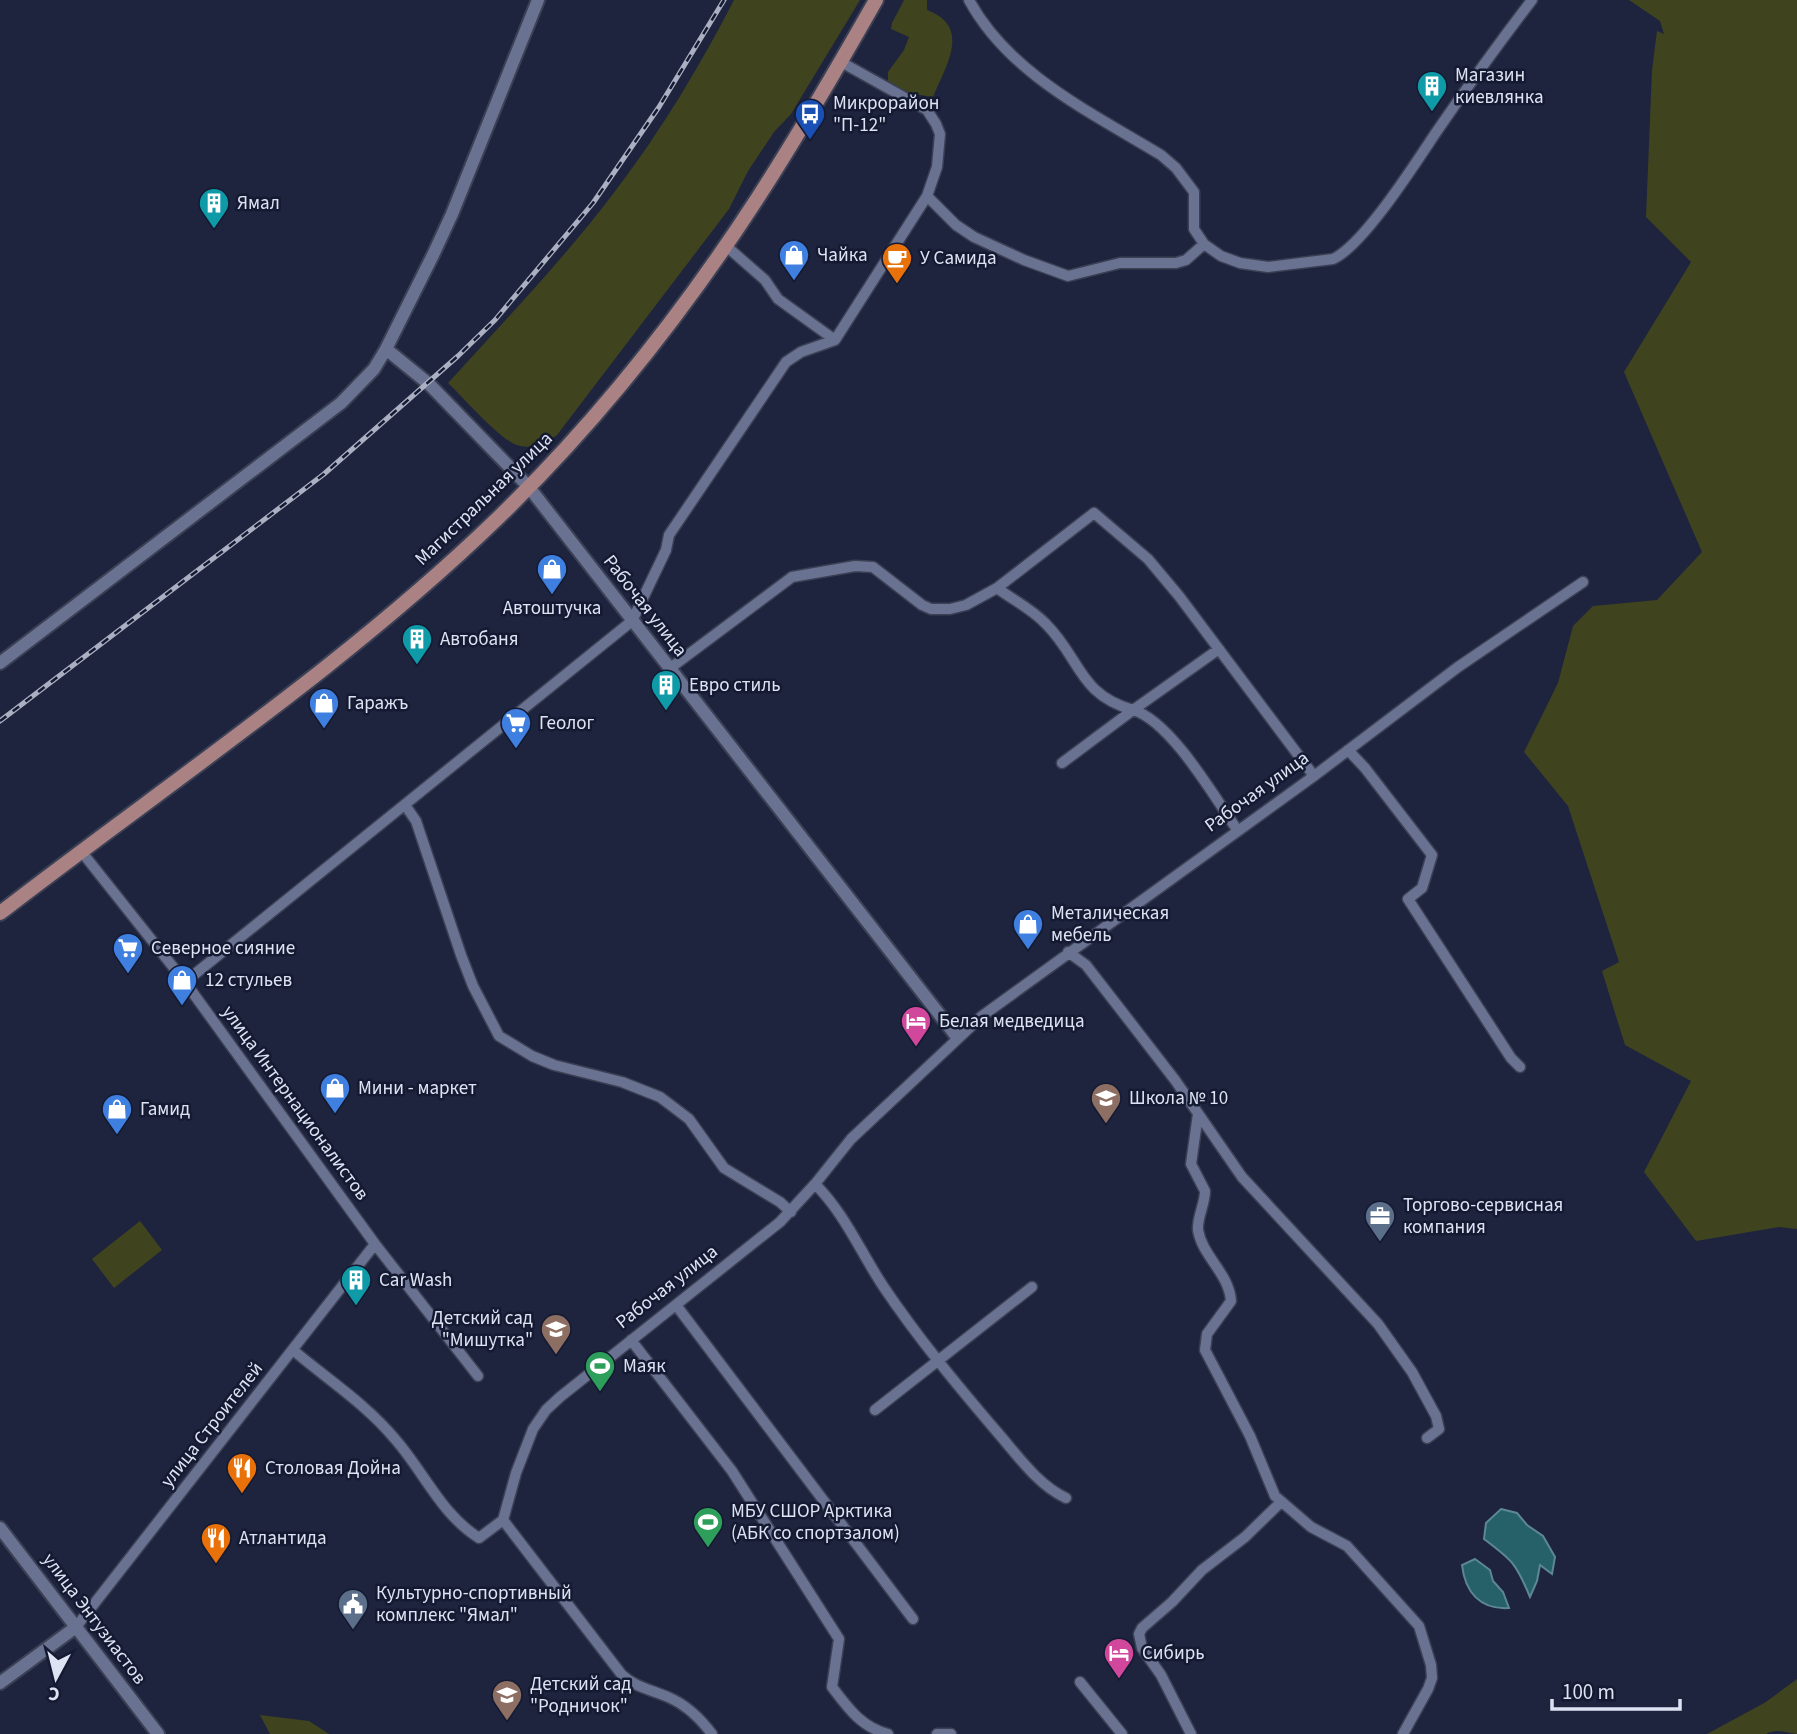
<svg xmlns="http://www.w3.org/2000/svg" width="1797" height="1734" font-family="'Source Sans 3',sans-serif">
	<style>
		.green { fill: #3f441f }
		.water { fill: #26616a; stroke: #5d8893; stroke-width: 2 }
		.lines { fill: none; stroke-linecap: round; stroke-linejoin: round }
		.minor-casing { stroke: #3b4055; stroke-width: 13 }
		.tertiary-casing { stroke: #3b4055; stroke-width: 16 }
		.secondary-casing { stroke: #3b4055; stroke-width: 16 }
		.primary-casing { stroke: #3b4055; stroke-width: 18 }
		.minor { stroke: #697290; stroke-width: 10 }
		.tertiary { stroke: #697290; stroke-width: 12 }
		.secondary { stroke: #697290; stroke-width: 12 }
		.primary { stroke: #aa8284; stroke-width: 14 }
		.rail-casing { stroke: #aaafc2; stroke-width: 5 }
		.rail { stroke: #141a32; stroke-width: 2.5; stroke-dasharray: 8; stroke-linecap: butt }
		.labels { text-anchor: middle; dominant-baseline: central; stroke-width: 5; stroke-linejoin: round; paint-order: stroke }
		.poi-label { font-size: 19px; fill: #dee3f4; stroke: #141a32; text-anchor: start }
		.street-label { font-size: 19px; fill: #dee3f4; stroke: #141a32 }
	</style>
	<rect width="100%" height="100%" fill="#1e243d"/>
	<path class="green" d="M 734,0 L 860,0 L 791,114 L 774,132 L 748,171 L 729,209 L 557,435 C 546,443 531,450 517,445 C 500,440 463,397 448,383 C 505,320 565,258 616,190 C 661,131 700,66 734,0 Z
		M 904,0 L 927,0 L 927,10 C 972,27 946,65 933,97 L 907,93 L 888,85 L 888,72 L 904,50 L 909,37 L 891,29 L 892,23 Z
		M 1629,0 L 1797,0 L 1797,1229 L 1779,1227 L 1696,1241 L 1644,1172 L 1691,1081 L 1625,1045 L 1602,971 L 1619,962 L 1568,806 L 1524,752 L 1558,683 L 1573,626 L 1593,606 L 1657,600 L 1702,552 L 1624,372 L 1691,262 L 1646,217 L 1652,70 L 1657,31 L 1664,34 L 1660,21 Z
		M 140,1221 L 162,1250 L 114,1288 L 92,1259 Z
		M 1797,1679 L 1797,1734 C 1786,1733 1777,1728 1766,1734 L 1707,1734 L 1766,1702 Z
		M 260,1715 L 309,1721 L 329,1734 L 270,1734 Z"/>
	<path class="water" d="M 1501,1509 L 1517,1513 L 1527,1525 L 1543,1536 L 1555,1557 L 1552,1574 L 1540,1565 L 1537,1581 L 1530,1597 C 1516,1563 1512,1560 1484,1539 L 1486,1523 Z
		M 1475,1559 L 1490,1570 L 1493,1581 L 1503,1592 L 1509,1608 C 1480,1610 1465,1592 1462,1565 Z"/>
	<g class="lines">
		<g class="minor-casing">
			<path id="minor" d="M 969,0 C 1009,74 1092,113 1161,155 L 1176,168 L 1194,192 L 1194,229 L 1204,244 L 1221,256 L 1240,263 L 1268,267 L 1333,259 C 1364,245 1416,162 1437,131 C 1468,86 1499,43 1532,0
				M 927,196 L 956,225 L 974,237 L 1024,260 L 1068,276 L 1120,263 L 1176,263 L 1186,260 L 1204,244
				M 725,245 L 765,280 L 778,299 L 835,340
				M 997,588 C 1013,600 1032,609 1046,624 C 1081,659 1078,694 1133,710 L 1219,649
				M 669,669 L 792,577 L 855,566 L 873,567 L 922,605 L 931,609 L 950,609 L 966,605 L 997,588 L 1094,513 L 1148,559 L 1179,596 L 1314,776
				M 1348,750 L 1365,768 L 1432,855 L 1422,888 L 1408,899 L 1511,1058 L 1520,1067
				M 1062,763 L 1133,710 C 1171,721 1215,798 1238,831
				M 405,805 L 416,821 L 461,955 L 473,986 L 499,1036 L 532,1056 L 554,1065 L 622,1082 L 660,1097 L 689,1119 L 724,1168 L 780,1202 L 791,1212
				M 81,851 L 185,982 L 375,1244 L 478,1376
				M 1068,952 L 1086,965 L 1131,1023 L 1175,1080 L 1242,1177 L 1378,1324 L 1412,1372 L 1436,1416 L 1439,1429 L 1427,1438
				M 185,982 L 632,621 L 666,550 L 669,535 L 786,362 L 801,352 L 835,340 L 927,196 L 937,167 L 940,134 L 936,124 L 927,110 L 841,62
				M 1198,1114 L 1191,1164 L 1205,1191 C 1205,1204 1197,1217 1198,1230 C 1202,1256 1229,1273 1231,1301 L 1207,1334 L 1205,1350 L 1250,1436 L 1275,1496 L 1311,1527 L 1347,1546 L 1419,1626 L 1431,1665 L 1432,1678 L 1428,1689 L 1403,1734
				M 815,1184 C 845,1214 860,1251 883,1286 C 918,1338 957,1385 998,1433 C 1018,1456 1038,1485 1066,1498
				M 676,1305 L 913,1619
				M 631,1340 L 732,1471 L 839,1639 L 832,1687 C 848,1708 861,1727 888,1734
				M 293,1350 C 327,1379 366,1404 395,1439 C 424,1472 441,1514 479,1538 L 503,1520
				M 875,1410 L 1032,1287
				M 76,1627 L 375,1244
				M 1080,1682 L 1122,1734
				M 712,1734 C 700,1718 687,1705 668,1697 C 652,1690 635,1687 622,1675 L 503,1520 L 516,1473 L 533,1429 L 546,1410 L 560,1397 L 780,1222 L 815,1184 L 851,1139 L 982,1016 L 1314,776 L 1458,667 L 1583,582
				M 937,1734 L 951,1734
				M 1191,1734 L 1161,1675 L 1142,1648 L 1139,1634 L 1142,1628 L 1172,1602 L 1202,1570 L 1245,1537 L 1281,1502"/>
		</g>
		<g class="tertiary-casing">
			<path id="tertiary" d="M 528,486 L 957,1037
				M 0,1528 L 158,1734
				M 0,1683 L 76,1627"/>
		</g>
		<g class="secondary-casing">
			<path id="secondary" d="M 386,349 L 429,384 L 528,486
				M 0,663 L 341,403 L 374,369 L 386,349 L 433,255 L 452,214 L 538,0"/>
		</g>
		<g class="primary-casing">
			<path id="primary" d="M 0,913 C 167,784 346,665 498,518 C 596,423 683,313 757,199 C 799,134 838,67 876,0"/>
		</g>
		<use href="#minor" class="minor"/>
		<use href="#tertiary" class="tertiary"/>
		<use href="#secondary" class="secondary"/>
		<use href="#primary" class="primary"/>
		<g class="rail-casing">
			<path id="rail" d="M 0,721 L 324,474 L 458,356 L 495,320 L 593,203 L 659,107 L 724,0"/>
		</g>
		<use href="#rail" class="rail"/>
	</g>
	<defs>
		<g id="building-pin" transform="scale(1.575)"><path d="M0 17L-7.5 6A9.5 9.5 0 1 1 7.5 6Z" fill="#0f9aa8" stroke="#141a32"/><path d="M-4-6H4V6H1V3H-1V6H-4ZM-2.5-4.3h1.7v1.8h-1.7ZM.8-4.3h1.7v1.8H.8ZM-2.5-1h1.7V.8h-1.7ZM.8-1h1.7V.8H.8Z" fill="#fff"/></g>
		<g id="bus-pin" transform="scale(1.575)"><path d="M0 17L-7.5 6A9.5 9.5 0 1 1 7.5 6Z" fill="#1a4fb4" stroke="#141a32"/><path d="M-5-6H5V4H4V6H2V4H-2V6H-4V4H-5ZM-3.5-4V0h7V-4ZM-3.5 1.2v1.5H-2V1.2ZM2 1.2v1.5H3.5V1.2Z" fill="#fff"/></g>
		<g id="shop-pin" transform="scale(1.575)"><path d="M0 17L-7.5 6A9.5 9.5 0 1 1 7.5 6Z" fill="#3f7fe0" stroke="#141a32"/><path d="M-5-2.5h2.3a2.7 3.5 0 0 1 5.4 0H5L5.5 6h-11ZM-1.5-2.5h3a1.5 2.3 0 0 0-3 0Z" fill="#fff"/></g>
		<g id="cafe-pin" transform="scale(1.575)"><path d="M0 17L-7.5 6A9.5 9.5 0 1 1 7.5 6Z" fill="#e8710a" stroke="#141a32"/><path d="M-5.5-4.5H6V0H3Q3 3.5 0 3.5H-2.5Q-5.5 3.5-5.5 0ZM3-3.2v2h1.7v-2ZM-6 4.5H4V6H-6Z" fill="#fff"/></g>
		<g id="supermarket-pin" transform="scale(1.575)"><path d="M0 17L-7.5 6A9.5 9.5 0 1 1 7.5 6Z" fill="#3f7fe0" stroke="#141a32"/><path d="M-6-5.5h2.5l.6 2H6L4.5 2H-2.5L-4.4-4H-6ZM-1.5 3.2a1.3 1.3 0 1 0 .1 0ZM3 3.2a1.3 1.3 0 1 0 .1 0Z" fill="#fff"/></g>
		<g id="hotel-pin" transform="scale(1.575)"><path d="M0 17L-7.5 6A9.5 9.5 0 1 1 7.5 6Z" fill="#d1479c" stroke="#141a32"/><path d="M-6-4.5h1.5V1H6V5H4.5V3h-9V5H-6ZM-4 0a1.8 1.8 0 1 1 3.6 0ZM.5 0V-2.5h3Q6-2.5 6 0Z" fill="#fff"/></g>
		<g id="school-pin" transform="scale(1.575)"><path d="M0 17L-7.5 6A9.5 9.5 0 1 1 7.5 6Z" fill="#8d6e63" stroke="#141a32"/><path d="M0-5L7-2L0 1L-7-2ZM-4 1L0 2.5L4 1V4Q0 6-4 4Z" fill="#fff"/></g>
		<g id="office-pin" transform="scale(1.575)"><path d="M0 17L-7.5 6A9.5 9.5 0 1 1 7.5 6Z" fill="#5c6f8a" stroke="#141a32"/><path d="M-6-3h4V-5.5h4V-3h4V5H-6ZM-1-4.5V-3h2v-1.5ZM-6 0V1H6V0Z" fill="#fff"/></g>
		<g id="stadium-pin" transform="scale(1.575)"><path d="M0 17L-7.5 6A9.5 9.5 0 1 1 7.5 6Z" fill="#2e9e5b" stroke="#141a32"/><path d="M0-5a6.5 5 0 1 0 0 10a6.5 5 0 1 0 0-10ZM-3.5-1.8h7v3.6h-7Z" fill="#fff"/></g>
		<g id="restaurant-pin" transform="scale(1.575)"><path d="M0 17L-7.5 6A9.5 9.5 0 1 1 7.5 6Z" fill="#e8710a" stroke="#141a32"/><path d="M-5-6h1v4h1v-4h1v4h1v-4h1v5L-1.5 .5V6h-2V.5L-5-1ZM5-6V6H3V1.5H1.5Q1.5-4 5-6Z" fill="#fff"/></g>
		<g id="civic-pin" transform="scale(1.575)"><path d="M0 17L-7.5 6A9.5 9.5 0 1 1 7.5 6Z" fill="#5c6f8a" stroke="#141a32"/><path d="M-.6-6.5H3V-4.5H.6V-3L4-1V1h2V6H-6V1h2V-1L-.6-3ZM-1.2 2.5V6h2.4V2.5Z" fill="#fff"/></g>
	</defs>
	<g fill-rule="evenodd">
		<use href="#building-pin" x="1432" y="86"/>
		<use href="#bus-pin" x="810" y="114"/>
		<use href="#building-pin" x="214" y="203"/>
		<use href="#shop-pin" x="794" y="255"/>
		<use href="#cafe-pin" x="897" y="258"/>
		<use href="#shop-pin" x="552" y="569"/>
		<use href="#building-pin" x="417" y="639"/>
		<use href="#building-pin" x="666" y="685"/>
		<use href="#shop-pin" x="324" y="703"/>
		<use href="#supermarket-pin" x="516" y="723"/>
		<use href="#shop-pin" x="1028" y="924"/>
		<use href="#supermarket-pin" x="128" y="948"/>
		<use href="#shop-pin" x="182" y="980"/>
		<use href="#hotel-pin" x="916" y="1021"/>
		<use href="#shop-pin" x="335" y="1088"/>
		<use href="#school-pin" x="1106" y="1098"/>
		<use href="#shop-pin" x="117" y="1109"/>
		<use href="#office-pin" x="1380" y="1216"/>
		<use href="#building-pin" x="356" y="1280"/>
		<use href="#school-pin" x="556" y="1329"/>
		<use href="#stadium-pin" x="600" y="1366"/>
		<use href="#restaurant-pin" x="242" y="1468"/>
		<use href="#stadium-pin" x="708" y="1522"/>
		<use href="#restaurant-pin" x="216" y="1538"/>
		<use href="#civic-pin" x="353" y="1604"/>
		<use href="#hotel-pin" x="1119" y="1653"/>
		<use href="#school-pin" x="507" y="1695"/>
	</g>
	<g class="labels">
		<g class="poi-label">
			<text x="1455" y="75">Магазин<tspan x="1455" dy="22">киевлянка</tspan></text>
			<text x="833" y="103">Микрорайон<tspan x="833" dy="22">"П-12"</tspan></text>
			<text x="237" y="203">Ямал</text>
			<text x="817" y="255">Чайка</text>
			<text x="920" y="258">У Самида</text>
			<text x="552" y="608" text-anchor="middle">Автоштучка</text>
			<text x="440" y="639">Автобаня</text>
			<text x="689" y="685">Евро стиль</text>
			<text x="347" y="703">Гаражъ</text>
			<text x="539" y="723">Геолог</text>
			<text x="1051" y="913">Металическая<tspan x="1051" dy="22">мебель</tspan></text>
			<text x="151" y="948">Северное сияние</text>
			<text x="205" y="980">12 стульев</text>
			<text x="939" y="1021">Белая медведица</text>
			<text x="358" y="1088">Мини - маркет</text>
			<text x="1129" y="1098">Школа № 10</text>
			<text x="140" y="1109">Гамид</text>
			<text x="1403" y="1205">Торгово-сервисная<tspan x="1403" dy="22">компания</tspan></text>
			<text x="379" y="1280">Car Wash</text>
			<text x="533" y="1318" text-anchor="end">Детский сад<tspan x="533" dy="22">"Мишутка"</tspan></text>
			<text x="623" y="1366">Маяк</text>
			<text x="265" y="1468">Столовая Дойна</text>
			<text x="731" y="1511">МБУ СШОР Арктика<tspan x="731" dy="22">(АБК со спортзалом)</tspan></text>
			<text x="239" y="1538">Атлантида</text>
			<text x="376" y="1593">Культурно-спортивный<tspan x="376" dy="22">комплекс "Ямал"</tspan></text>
			<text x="1142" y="1653">Сибирь</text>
			<text x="530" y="1684">Детский сад<tspan x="530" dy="22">"Родничок"</tspan></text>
		</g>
		<g class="street-label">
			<text transform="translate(484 499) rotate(-44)">Магистральная улица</text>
			<text transform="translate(645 606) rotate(52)">Рабочая улица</text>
			<text transform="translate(1257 792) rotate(-36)">Рабочая улица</text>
			<text transform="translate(295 1103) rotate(54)">улица Интернационалистов</text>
			<text transform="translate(667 1287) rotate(-38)">Рабочая улица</text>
			<text transform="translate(212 1425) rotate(-52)">улица Строителей</text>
			<text transform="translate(94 1619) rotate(53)">улица Энтузиастов</text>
		</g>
	</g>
	<g transform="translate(56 1678) rotate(187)" stroke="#141a32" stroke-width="5" paint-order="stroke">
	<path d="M0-5L12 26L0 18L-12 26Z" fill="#dee3f4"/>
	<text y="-10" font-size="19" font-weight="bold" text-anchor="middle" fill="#dee3f4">С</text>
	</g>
	<path d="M1552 1699v10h128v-10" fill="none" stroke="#dee3f4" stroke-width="3.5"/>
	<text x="1562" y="1699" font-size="21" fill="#dee3f4" stroke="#141a32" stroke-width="5" paint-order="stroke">100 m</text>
</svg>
